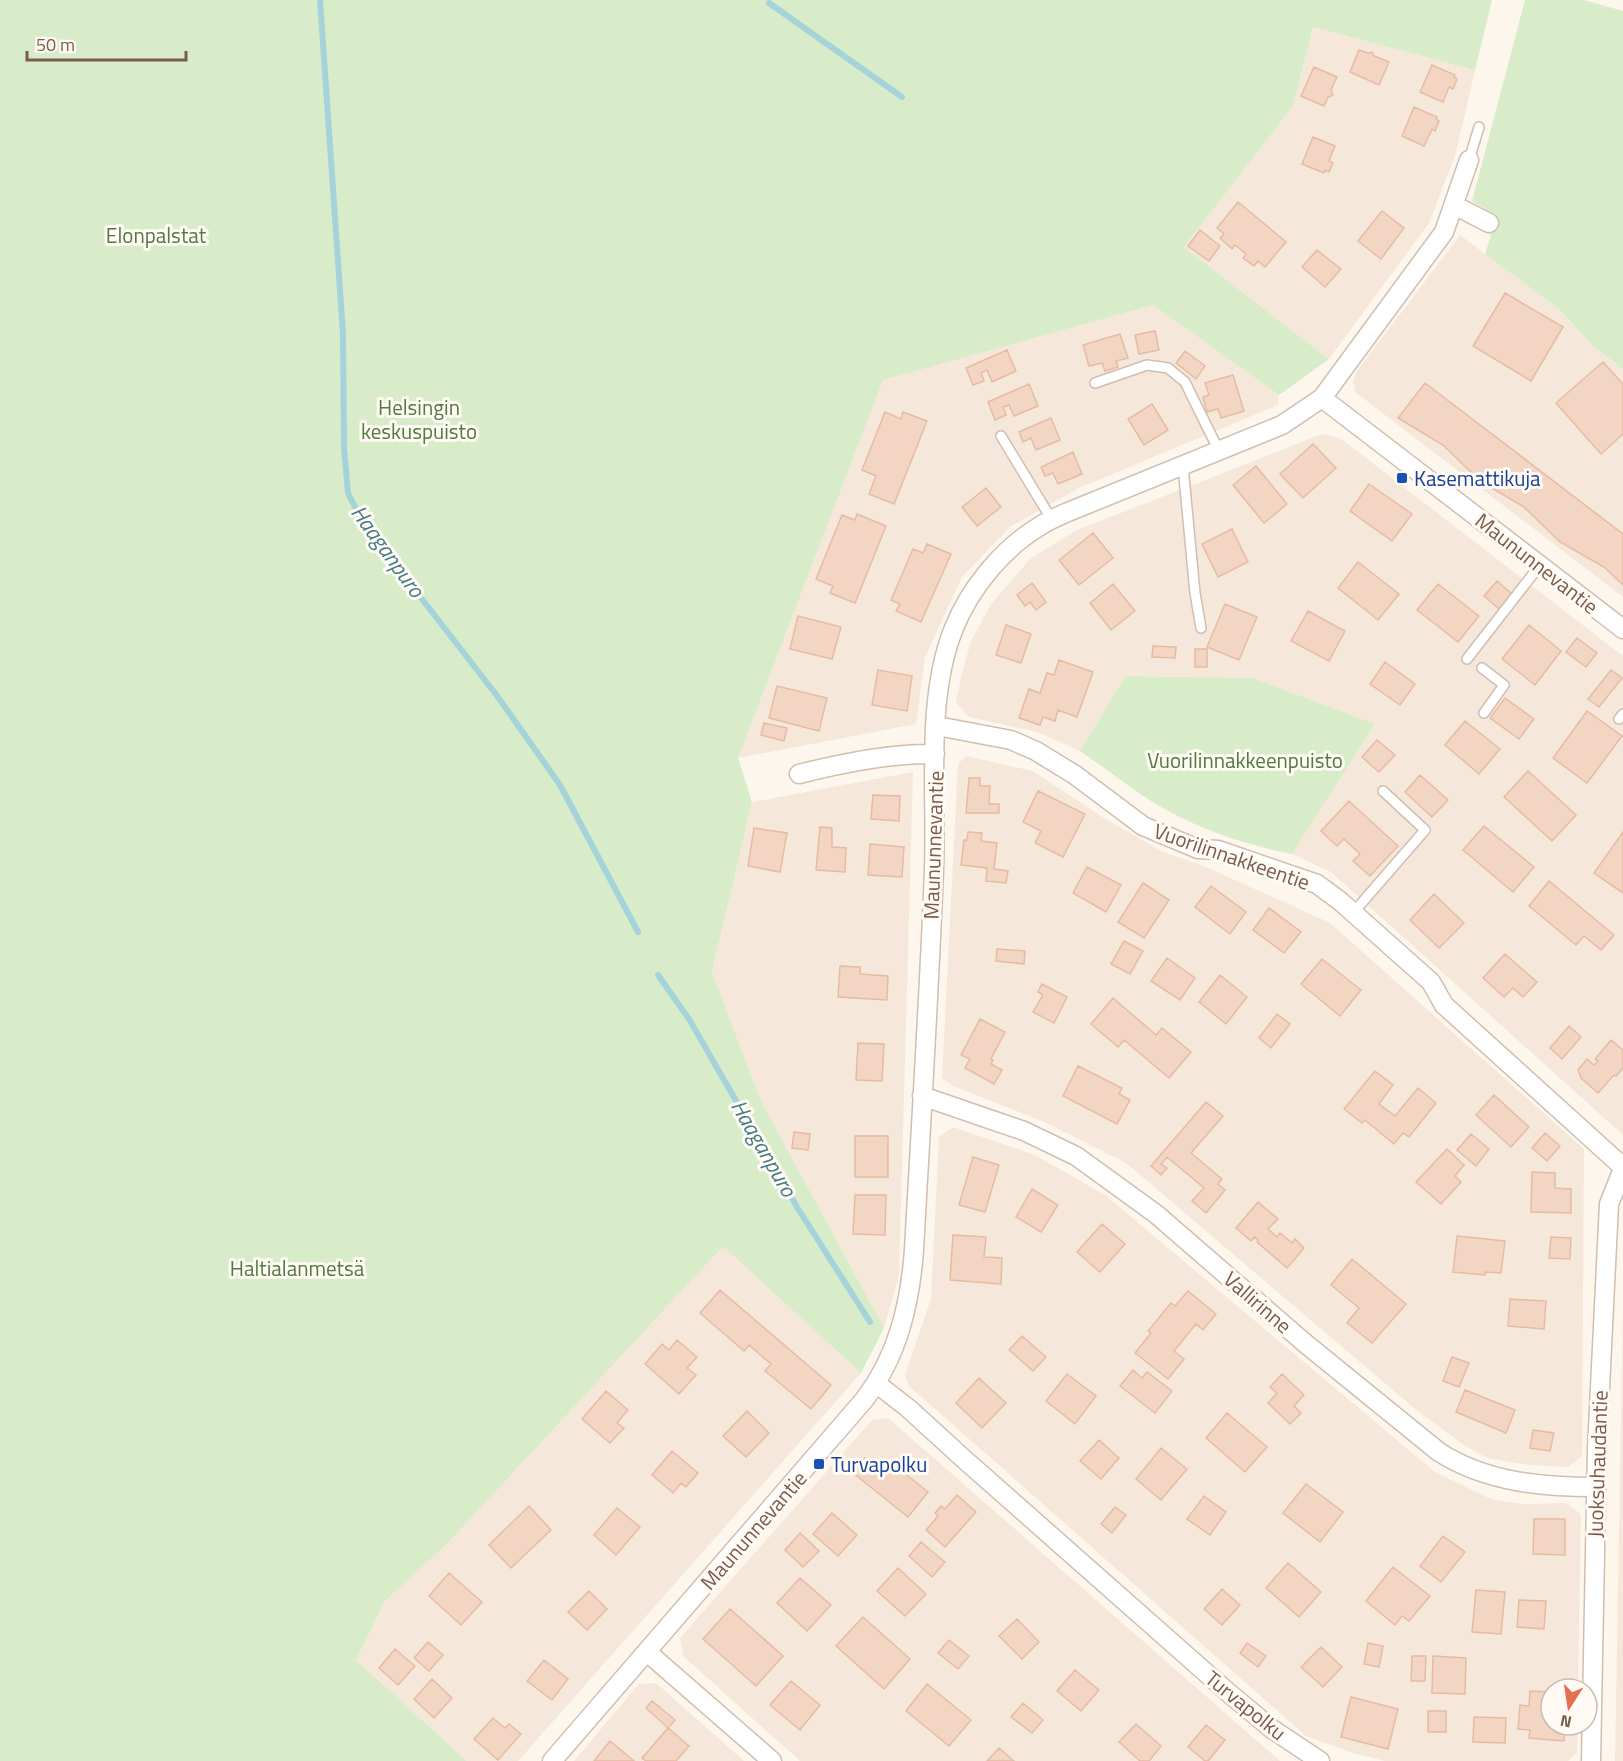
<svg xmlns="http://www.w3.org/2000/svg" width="1623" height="1761" font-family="'Titillium Web',sans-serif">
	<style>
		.residential { fill: #f5e8da }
		.green { fill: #d8ecc9 }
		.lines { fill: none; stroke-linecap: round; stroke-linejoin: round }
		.stream { stroke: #a5d3da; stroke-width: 6 }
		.building { fill: #f3d5c3; stroke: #e6bba3; stroke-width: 1.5 }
		.lane-casing { stroke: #d1beb0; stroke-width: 12 }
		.street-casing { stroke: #d1beb0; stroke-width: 21 }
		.lane { stroke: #fff; stroke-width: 9 }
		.street { stroke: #fff; stroke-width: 18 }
		.transit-dot { fill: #1a4fb4; stroke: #fffaf3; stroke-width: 2 }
		.labels { text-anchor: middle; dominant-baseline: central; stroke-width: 6; stroke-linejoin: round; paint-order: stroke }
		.park-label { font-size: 21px; fill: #537a41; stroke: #fffaf3 }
		.transit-label { font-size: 21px; fill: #164399; stroke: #fffaf3; text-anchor: start }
		.street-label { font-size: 21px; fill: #7a5c4d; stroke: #fffaf3 }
		.water-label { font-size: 22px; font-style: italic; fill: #437c86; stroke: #fffaf3 }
	</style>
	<rect width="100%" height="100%" fill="#fdf6ec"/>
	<path class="residential" d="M 1313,27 L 1475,70 L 1456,153 L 1429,223 L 1329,359 L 1184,247 L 1293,106 Z
		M 1460,235 L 1560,310 L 1594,347 L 1623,369 L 1623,597 L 1355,392 L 1353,381 L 1357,371 Z
		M 1153,305 L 1279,395 L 1278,405 L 1079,488 L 1010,527 L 962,577 L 925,657 L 916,724 L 738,758 L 883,379 Z
		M 1322,434 L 1340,438 L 1623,656 L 1623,1135 L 1331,872 L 1292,854 L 1375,724 L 1253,678 L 1127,676 L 1080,751 L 1037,732 L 969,717 L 956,703 L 961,677 L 971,641 L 991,604 L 1030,559 L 1075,531 Z
		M 966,756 L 1033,771 L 1104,818 L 1163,852 L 1204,866 L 1330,923 L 1584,1149 L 1582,1456 L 1568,1467 L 1529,1465 L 1487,1458 L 1464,1445 L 1415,1409 L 1126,1163 L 1042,1121 L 953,1086 L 942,1078 L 958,764 Z
		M 913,772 L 899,1276 L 884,1328 L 761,1101 L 712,972 L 752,802 Z
		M 953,1127 L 1035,1155 L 1105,1195 L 1435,1472 L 1491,1499 L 1522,1504 L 1566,1503 L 1581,1514 L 1578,1689 L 1551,1689 L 1551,1725 L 1577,1725 L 1577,1753 L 1568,1761 L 1385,1761 L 1353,1753 L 1306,1736 L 909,1386 L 905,1375 L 931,1299 L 939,1137 Z
		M 723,1245 L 861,1373 L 518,1761 L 467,1761 L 356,1660 L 385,1601 L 446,1545 Z
		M 1623,1302 L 1623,1761 L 1615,1761 Z
		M 888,1418 L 1280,1761 L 800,1761 L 683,1656 L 680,1638 L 872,1420 Z
		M 656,1683 L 744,1761 L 574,1761 L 639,1684 Z"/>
	<path class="green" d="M 0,0 L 1492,0 L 1475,70 L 1313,27 L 1293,106 L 1184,247 L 1329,359 L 1279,395 L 1153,305 L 883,380 L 738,758 L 752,802 L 712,972 L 761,1101 L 884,1328 L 861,1373 L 723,1246 L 446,1545 L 385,1601 L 356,1660 L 467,1761 L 0,1761 Z
		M 1525,0 L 1584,0 L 1623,11 L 1623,369 L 1594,347 L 1560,310 L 1485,254 L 1497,216 L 1472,201 Z
		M 1126,676 L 1253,678 L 1375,724 L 1292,854 C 1242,844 1195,828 1151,801 C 1127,786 1104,767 1080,751 Z"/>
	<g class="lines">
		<path class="stream" d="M 320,0 L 343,334 L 344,448 L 348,493 L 363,523 L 498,697 L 560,785 L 638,932
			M 769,3 L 902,97
			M 658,975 L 689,1019 L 797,1207 L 870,1322"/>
	</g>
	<path class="building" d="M 1359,50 L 1368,53 L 1372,52 L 1374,56 L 1389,62 L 1379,85 L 1350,72 Z
		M 1432,65 L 1455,75 L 1454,77 L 1457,79 L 1453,89 L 1449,87 L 1443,102 L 1420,92 Z
		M 1314,67 L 1337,77 L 1331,90 L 1333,95 L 1328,97 L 1324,106 L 1301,96 Z
		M 1414,107 L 1437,117 L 1436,119 L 1439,121 L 1435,131 L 1432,129 L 1424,146 L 1402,136 Z
		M 1313,137 L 1335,146 L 1329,161 L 1333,163 L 1329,172 L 1325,170 L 1324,173 L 1302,164 Z
		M 1238,202 L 1286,242 L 1265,267 L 1258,261 L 1254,266 L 1243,258 L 1246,254 L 1235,245 L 1232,249 L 1220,238 L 1224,234 L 1217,228 Z
		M 1382,211 L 1404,228 L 1381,259 L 1358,241 Z
		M 1200,230 L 1220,246 L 1209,261 L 1188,246 Z
		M 1317,250 L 1341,269 L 1325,287 L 1302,267 Z
		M 1505,293 L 1563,327 L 1531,381 L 1473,346 Z
		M 1155,331 L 1159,350 L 1139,354 L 1135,335 Z
		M 1120,334 L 1128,358 L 1116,361 L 1118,367 L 1105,371 L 1102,363 L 1089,366 L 1083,345 Z
		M 1007,350 L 1016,371 L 992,382 L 987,370 L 981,373 L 984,381 L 973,385 L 966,368 Z
		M 1185,351 L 1205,366 L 1196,379 L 1176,363 Z
		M 1603,362 L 1623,384 L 1623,434 L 1601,454 L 1556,403 Z
		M 1233,375 L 1244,411 L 1221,418 L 1218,409 L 1207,412 L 1203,397 L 1209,395 L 1205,383 Z
		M 1425,383 L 1623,534 L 1623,585 L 1604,567 L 1560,542 L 1524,507 L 1480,481 L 1443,445 L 1398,418 Z
		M 1029,384 L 1038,406 L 1014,416 L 1009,405 L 1003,407 L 1006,415 L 995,420 L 988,402 Z
		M 1152,404 L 1168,430 L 1144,445 L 1128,419 Z
		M 885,412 L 901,419 L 903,412 L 927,421 L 894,504 L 869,494 L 876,476 L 862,470 Z
		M 1051,418 L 1060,440 L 1036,450 L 1031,438 L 1023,442 L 1019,432 Z
		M 1313,444 L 1336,468 L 1303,498 L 1280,474 Z
		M 1073,452 L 1082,474 L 1058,484 L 1053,473 L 1045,476 L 1041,467 Z
		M 1256,466 L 1287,504 L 1264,523 L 1233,485 Z
		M 1369,484 L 1412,514 L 1392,541 L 1350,511 Z
		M 986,488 L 1001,507 L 977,526 L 962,507 Z
		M 857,514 L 886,526 L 855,603 L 830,593 L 833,586 L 816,579 L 842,515 L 855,520 Z
		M 1232,529 L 1248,562 L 1218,577 L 1202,544 Z
		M 1093,533 L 1113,558 L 1079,585 L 1059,560 Z
		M 927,544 L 951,554 L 921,622 L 896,611 L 900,604 L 891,600 L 913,549 L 923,553 Z
		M 1358,562 L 1399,594 L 1378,620 L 1338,588 Z
		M 1497,581 L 1512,594 L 1499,609 L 1484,596 Z
		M 1032,583 L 1046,602 L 1036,610 L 1030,602 L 1025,606 L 1017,595 Z
		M 1113,584 L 1135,611 L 1111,630 L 1090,603 Z
		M 1438,584 L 1479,616 L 1458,642 L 1417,610 Z
		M 1225,604 L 1257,617 L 1239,660 L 1207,647 Z
		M 1308,611 L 1345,631 L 1329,661 L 1291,641 Z
		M 798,616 L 841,627 L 832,659 L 790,649 Z
		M 1006,625 L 1031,634 L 1021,663 L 996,655 Z
		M 1529,625 L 1561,651 L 1535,685 L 1502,659 Z
		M 1577,638 L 1597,653 L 1586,667 L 1566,652 Z
		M 1153,646 L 1176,647 L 1175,658 L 1152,657 Z
		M 1195,649 L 1207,649 L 1207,667 L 1195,667 Z
		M 1059,660 L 1093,672 L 1077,717 L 1058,710 L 1055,721 L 1043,717 L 1040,725 L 1019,718 L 1029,689 L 1040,693 L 1047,673 L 1054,675 Z
		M 1385,662 L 1415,684 L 1400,705 L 1370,684 Z
		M 878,670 L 912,676 L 907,711 L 872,705 Z
		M 1611,670 L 1622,678 L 1599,707 L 1588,699 Z
		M 777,686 L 827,698 L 819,731 L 769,718 Z
		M 1505,698 L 1534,719 L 1519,739 L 1490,718 Z
		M 1587,711 L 1622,736 L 1587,783 L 1553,758 Z
		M 1465,721 L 1500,749 L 1479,774 L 1445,745 Z
		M 764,723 L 787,728 L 784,741 L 761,735 Z
		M 1377,740 L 1395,755 L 1379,772 L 1362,757 Z
		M 1528,771 L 1576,815 L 1552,841 L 1504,797 Z
		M 1420,775 L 1448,800 L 1432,817 L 1405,792 Z
		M 969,778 L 980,778 L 980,786 L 990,786 L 989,804 L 999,804 L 999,813 L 966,813 Z
		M 1038,791 L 1085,814 L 1063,857 L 1035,843 L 1041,831 L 1023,822 Z
		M 873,795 L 900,796 L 899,821 L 871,819 Z
		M 1349,801 L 1398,846 L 1370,876 L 1353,861 L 1360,854 L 1344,839 L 1337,846 L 1321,831 Z
		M 1484,826 L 1534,867 L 1513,892 L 1463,850 Z
		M 820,827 L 832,828 L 832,847 L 846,848 L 845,872 L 816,870 Z
		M 754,828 L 787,833 L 780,872 L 748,866 Z
		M 968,832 L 982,833 L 981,841 L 997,843 L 994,869 L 1008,871 L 1006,883 L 986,881 L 987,868 L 961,865 L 964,840 L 967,840 Z
		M 1623,832 L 1623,893 L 1594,873 Z
		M 870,844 L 904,847 L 902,877 L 868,875 Z
		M 1087,867 L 1121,885 L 1106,912 L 1073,893 Z
		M 1549,881 L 1614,935 L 1601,950 L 1584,936 L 1576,945 L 1529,906 Z
		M 1143,883 L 1169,900 L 1144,938 L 1118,922 Z
		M 1211,886 L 1246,912 L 1230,934 L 1195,907 Z
		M 1434,894 L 1464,923 L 1439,948 L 1410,920 Z
		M 1269,908 L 1301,932 L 1284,953 L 1253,930 Z
		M 1124,941 L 1143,951 L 1130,974 L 1111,964 Z
		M 997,949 L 1025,951 L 1024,964 L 996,961 Z
		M 1505,954 L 1537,982 L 1523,997 L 1513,988 L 1504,997 L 1483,978 Z
		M 1167,958 L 1195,978 L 1180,1000 L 1151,981 Z
		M 1322,959 L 1361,990 L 1340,1016 L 1301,984 Z
		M 840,966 L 860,967 L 860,974 L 888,976 L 887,1000 L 838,997 Z
		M 1220,975 L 1247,997 L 1226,1024 L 1199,1002 Z
		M 1042,984 L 1067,997 L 1054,1023 L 1033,1012 L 1043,995 L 1038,992 Z
		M 1113,998 L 1156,1035 L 1162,1028 L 1191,1052 L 1169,1078 L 1124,1040 L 1118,1047 L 1091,1024 Z
		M 1277,1014 L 1290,1024 L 1271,1048 L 1259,1038 Z
		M 980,1019 L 1005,1032 L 991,1059 L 993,1060 L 991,1064 L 1002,1070 L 994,1084 L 965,1068 L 970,1059 L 961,1055 Z
		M 1569,1026 L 1581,1037 L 1562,1059 L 1550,1048 Z
		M 1611,1040 L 1623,1050 L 1623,1068 L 1616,1076 L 1614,1075 L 1598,1093 L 1581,1078 L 1578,1070 L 1587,1059 L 1594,1065 L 1598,1061 L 1595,1059 Z
		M 858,1043 L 884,1044 L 882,1081 L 856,1080 Z
		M 1078,1066 L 1122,1088 L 1119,1094 L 1130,1100 L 1117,1124 L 1063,1096 Z
		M 1375,1071 L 1393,1085 L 1379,1104 L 1395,1116 L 1418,1088 L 1436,1103 L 1409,1137 L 1403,1133 L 1394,1144 L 1365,1120 L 1362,1123 L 1344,1109 Z
		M 1494,1095 L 1529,1127 L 1511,1147 L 1476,1115 Z
		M 1206,1102 L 1223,1116 L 1191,1153 L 1222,1179 L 1218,1184 L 1225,1190 L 1206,1213 L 1192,1201 L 1204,1188 L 1167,1157 L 1161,1164 L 1167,1168 L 1161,1175 L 1151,1166 Z
		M 794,1132 L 810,1134 L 808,1150 L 792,1148 Z
		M 1545,1133 L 1560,1146 L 1547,1161 L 1532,1148 Z
		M 1471,1134 L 1489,1149 L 1476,1166 L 1457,1150 Z
		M 855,1136 L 888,1136 L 888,1177 L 855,1177 Z
		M 1447,1149 L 1464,1165 L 1455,1176 L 1461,1182 L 1441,1204 L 1416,1182 Z
		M 973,1157 L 999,1165 L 985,1212 L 959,1205 Z
		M 1532,1172 L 1555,1173 L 1555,1188 L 1571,1189 L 1571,1213 L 1531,1212 Z
		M 1032,1189 L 1058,1205 L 1041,1232 L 1016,1217 Z
		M 855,1195 L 886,1195 L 885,1235 L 853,1234 Z
		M 1258,1202 L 1278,1219 L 1268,1229 L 1277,1237 L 1280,1233 L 1292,1243 L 1295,1239 L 1304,1248 L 1287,1268 L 1257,1242 L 1258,1240 L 1255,1237 L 1251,1241 L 1236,1228 Z
		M 1102,1224 L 1125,1244 L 1100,1272 L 1077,1252 Z
		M 953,1235 L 986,1237 L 984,1257 L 1002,1258 L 1001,1284 L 950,1280 Z
		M 1457,1236 L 1505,1241 L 1501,1273 L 1485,1272 L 1485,1275 L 1453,1272 Z
		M 1551,1237 L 1571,1238 L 1570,1259 L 1549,1258 Z
		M 1352,1259 L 1406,1304 L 1372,1343 L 1347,1323 L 1359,1308 L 1331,1285 Z
		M 720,1290 L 831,1385 L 811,1409 L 765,1371 L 771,1364 L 749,1345 L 744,1351 L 700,1313 Z
		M 1188,1291 L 1216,1314 L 1203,1330 L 1196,1324 L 1174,1351 L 1184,1359 L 1168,1379 L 1135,1353 L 1151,1333 L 1148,1331 L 1171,1303 L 1175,1306 Z
		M 1510,1299 L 1546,1301 L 1544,1329 L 1508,1326 Z
		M 1022,1336 L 1046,1357 L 1033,1371 L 1009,1350 Z
		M 677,1340 L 697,1357 L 687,1368 L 696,1375 L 679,1394 L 645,1364 L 662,1344 L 669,1350 Z
		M 1452,1357 L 1469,1363 L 1459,1387 L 1443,1381 Z
		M 1133,1370 L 1142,1378 L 1147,1372 L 1172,1391 L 1155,1413 L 1120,1386 Z
		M 1067,1374 L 1096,1396 L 1075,1424 L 1046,1401 Z
		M 1282,1374 L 1304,1395 L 1294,1406 L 1301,1413 L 1290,1424 L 1268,1403 L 1277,1393 L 1270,1387 Z
		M 979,1378 L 1006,1403 L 982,1428 L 956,1403 Z
		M 1465,1390 L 1515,1410 L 1506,1433 L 1456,1412 Z
		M 606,1391 L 628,1410 L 617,1423 L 624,1428 L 610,1443 L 582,1419 Z
		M 747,1411 L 769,1433 L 746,1457 L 723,1436 Z
		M 1227,1413 L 1267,1447 L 1245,1472 L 1206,1438 Z
		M 1533,1430 L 1554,1433 L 1550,1451 L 1530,1448 Z
		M 1099,1440 L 1119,1458 L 1101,1479 L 1080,1461 Z
		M 1161,1448 L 1187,1469 L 1161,1500 L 1136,1479 Z
		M 672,1451 L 698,1473 L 686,1487 L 681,1483 L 673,1493 L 652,1475 Z
		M 865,1458 L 884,1474 L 892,1463 L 928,1492 L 908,1517 L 853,1473 Z
		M 1306,1484 L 1343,1512 L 1320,1542 L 1283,1513 Z
		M 957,1495 L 976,1512 L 945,1547 L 926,1530 L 938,1516 L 935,1513 L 941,1506 L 945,1509 Z
		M 1204,1496 L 1226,1512 L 1210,1535 L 1187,1519 Z
		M 529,1506 L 551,1530 L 511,1568 L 489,1545 Z
		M 1115,1507 L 1126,1515 L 1112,1533 L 1101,1524 Z
		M 617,1508 L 640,1527 L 616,1555 L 594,1535 Z
		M 832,1513 L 857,1535 L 838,1556 L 813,1534 Z
		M 1534,1519 L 1565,1519 L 1565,1555 L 1533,1554 Z
		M 800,1533 L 819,1551 L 803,1567 L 785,1550 Z
		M 1443,1536 L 1465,1552 L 1441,1582 L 1420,1566 Z
		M 921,1542 L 945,1562 L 932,1577 L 909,1556 Z
		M 1288,1563 L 1321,1592 L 1299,1617 L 1266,1588 Z
		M 1393,1567 L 1430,1596 L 1409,1621 L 1402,1616 L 1395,1625 L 1366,1601 Z
		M 898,1568 L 926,1594 L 905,1616 L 877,1591 Z
		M 449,1573 L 482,1602 L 461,1625 L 429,1596 Z
		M 800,1578 L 831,1605 L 807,1631 L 777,1603 Z
		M 1222,1589 L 1240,1605 L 1222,1625 L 1204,1609 Z
		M 1476,1590 L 1505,1592 L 1501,1634 L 1472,1632 Z
		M 589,1591 L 607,1609 L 587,1630 L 568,1612 Z
		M 1519,1600 L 1546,1601 L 1544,1629 L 1517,1627 Z
		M 730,1609 L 783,1656 L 756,1686 L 703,1639 Z
		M 863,1617 L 910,1659 L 884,1689 L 836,1646 Z
		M 1017,1619 L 1039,1642 L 1022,1659 L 999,1636 Z
		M 949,1640 L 969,1656 L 958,1669 L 938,1653 Z
		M 428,1642 L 443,1655 L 429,1671 L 414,1658 Z
		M 1247,1643 L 1266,1656 L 1258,1667 L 1240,1653 Z
		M 1368,1643 L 1383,1646 L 1379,1667 L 1364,1664 Z
		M 1321,1647 L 1342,1667 L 1323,1687 L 1301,1667 Z
		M 395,1649 L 415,1666 L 398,1685 L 379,1668 Z
		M 1412,1656 L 1426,1656 L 1425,1681 L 1411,1681 Z
		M 1433,1656 L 1466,1658 L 1465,1694 L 1432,1693 Z
		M 544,1660 L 568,1679 L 552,1700 L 527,1681 Z
		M 1075,1670 L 1099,1690 L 1081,1711 L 1057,1691 Z
		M 432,1679 L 452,1698 L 434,1718 L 414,1699 Z
		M 791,1681 L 820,1705 L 800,1730 L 770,1705 Z
		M 927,1684 L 971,1720 L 949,1746 L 906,1711 Z
		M 1530,1691 L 1551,1692 L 1551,1725 L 1565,1725 L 1564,1741 L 1529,1738 L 1530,1730 L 1518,1729 L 1520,1705 L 1529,1706 Z
		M 1351,1697 L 1398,1709 L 1388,1749 L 1341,1737 Z
		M 652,1701 L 675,1720 L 668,1728 L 646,1708 Z
		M 1023,1703 L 1043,1720 L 1032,1733 L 1011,1717 Z
		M 1428,1711 L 1446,1711 L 1446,1732 L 1428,1732 Z
		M 1474,1717 L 1506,1718 L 1505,1743 L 1473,1742 Z
		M 493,1718 L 505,1728 L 509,1724 L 521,1734 L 498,1760 L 474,1739 Z
		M 1136,1724 L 1161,1746 L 1149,1761 L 1140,1761 L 1119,1742 Z
		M 1206,1725 L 1225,1740 L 1208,1761 L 1205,1761 L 1188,1747 Z
		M 668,1728 L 689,1746 L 676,1761 L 646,1761 L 642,1758 Z
		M 610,1741 L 634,1761 L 594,1761 Z
		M 999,1748 L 1014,1761 L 987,1761 Z"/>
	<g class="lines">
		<g class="lane-casing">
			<path id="lane" d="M 1469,160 L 1479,127
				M 1095,383 L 1147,365 L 1168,368 L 1185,382 L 1219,451
				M 1001,436 L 1052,520
				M 1183,466 L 1195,593 L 1201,628
				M 1467,659 L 1540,565
				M 1482,668 L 1504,685 L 1484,713
				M 1619,719 L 1623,714
				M 1353,913 L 1425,830 L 1383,791"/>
		</g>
		<g class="street-casing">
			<path id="street" d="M 1454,205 L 1489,223
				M 1322,398 L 1444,232 L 1469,160
				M 937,726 L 1011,740 L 1036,751 L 1075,775 L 1143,826 L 1198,849 L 1218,850 L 1317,884 L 1340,901 L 1431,982 L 1444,1005 L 1623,1167
				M 799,774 C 842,763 890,753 935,754
				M 922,1096 L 1024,1131 L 1076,1156 L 1156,1214 L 1306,1344 L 1439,1452 C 1486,1482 1541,1487 1596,1487
				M 877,1384 L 908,1408 L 965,1460 L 1230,1694 L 1272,1729 L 1320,1761
				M 647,1652 L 772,1761
				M 552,1761 L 864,1400 C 898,1356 910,1304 914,1250 C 921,1124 929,997 934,870 C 937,795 925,698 954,628 C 970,588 1003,548 1040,526 C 1049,520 1059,516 1068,512 L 1282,425 L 1322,398 L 1623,629
				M 1591,1761 L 1597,1449 L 1609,1204 L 1623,1169"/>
		</g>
		<use href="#lane" class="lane"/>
		<use href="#street" class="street"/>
	</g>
	<g class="transit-dot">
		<rect x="1396" y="472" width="12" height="12" rx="3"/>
		<rect x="813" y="1458" width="12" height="12" rx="3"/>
	</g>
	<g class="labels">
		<g class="park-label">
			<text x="156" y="235">Elonpalstat</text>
			<text x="419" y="407">Helsingin<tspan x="419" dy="24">keskuspuisto</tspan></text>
			<text x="1245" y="760">Vuorilinnakkeenpuisto</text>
			<text x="297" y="1268">Haltialanmetsä</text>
		</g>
		<g class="transit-label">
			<text x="1414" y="478">Kasemattikuja</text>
			<text x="831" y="1464">Turvapolku</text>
		</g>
		<g class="street-label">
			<text transform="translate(1537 563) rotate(38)">Maununnevantie</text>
			<text transform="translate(933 845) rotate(-88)">Maununnevantie</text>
			<text transform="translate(1232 856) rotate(19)">Vuorilinnakkeentie</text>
			<text transform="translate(1258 1302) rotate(41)">Vallirinne</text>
			<text transform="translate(1597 1464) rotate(-88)">Juoksuhaudantie</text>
			<text transform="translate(753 1530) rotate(-49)">Maununnevantie</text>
			<text transform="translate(1246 1705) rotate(39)">Turvapolku</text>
		</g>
		<g class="water-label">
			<text transform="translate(388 551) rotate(54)">Haaganpuro</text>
			<text transform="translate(764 1148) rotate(60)">Haaganpuro</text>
		</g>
	</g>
	<g transform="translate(1569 1707) rotate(192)"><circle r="28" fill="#fffaf3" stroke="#cabbb1" stroke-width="1.5"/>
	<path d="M0-4.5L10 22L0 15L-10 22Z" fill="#e76f51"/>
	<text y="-9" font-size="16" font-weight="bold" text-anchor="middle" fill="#7a5c4d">N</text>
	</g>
	<path d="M27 51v9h159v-9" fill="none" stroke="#7a5c4d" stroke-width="3"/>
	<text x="36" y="51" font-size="18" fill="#7a5c4d" stroke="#fffaf3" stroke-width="4.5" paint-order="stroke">50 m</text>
</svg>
